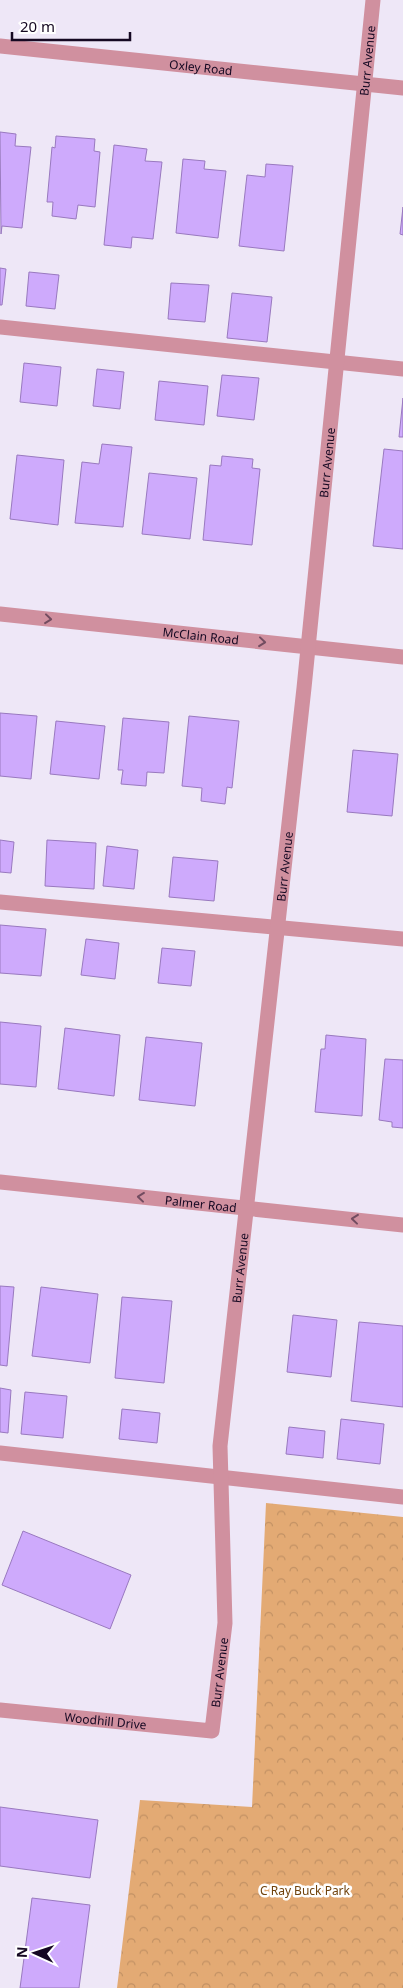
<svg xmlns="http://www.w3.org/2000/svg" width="403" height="1988" font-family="'Noto Sans',sans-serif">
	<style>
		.park { fill: url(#park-crowns) }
		.building { fill: #ceaafc; stroke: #9979bf }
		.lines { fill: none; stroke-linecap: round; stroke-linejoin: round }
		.service { stroke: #d0909f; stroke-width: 15 }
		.minor { stroke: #d0909f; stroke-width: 15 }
		.oneway { stroke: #724c60 }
		.labels { text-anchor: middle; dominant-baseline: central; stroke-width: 5; stroke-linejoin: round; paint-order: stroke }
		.street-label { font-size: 12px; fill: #150822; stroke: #fff }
		.park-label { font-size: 12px; fill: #70430d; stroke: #fff }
	</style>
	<defs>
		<pattern id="park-crowns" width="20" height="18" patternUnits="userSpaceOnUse" patternTransform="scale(1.25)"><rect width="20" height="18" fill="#e3aa74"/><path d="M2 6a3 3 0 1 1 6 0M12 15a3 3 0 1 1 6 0" fill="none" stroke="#c29164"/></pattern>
	</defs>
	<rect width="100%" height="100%" fill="#eee7f7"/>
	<path class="park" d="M 266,1503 L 403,1517 L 403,1988 L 117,1988 L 140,1800 L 252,1807 Z"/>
	<path class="building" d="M 0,132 L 16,134 L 15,146 L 31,147 L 22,228 L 2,226 L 1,234 Z
		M 56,136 L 95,139 L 94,151 L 100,152 L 95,207 L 78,205 L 76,219 L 52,216 L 53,202 L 47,202 L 52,147 L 55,148 Z
		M 114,145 L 147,149 L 145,161 L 162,162 L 153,239 L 132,237 L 131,248 L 104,245 Z
		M 183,159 L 205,161 L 204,169 L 226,171 L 218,238 L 176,233 Z
		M 266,164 L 293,166 L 284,251 L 239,246 L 247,175 L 265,177 Z
		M 403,207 L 403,235 L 400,234 Z
		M 0,268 L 6,269 L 2,305 L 0,305 Z
		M 29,272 L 59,275 L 55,309 L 26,306 Z
		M 171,283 L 209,285 L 205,322 L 168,319 Z
		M 232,293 L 272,297 L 267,342 L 227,338 Z
		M 24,363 L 61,367 L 57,406 L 20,402 Z
		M 97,369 L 124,372 L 120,409 L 93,406 Z
		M 222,375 L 259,378 L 254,420 L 217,416 Z
		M 159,381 L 208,386 L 204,425 L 155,420 Z
		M 403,398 L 403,437 L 399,437 Z
		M 102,444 L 132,447 L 123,527 L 75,523 L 82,462 L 99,464 Z
		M 384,449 L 403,451 L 403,549 L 373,546 Z
		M 17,455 L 64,460 L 58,525 L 10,519 Z
		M 222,456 L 253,459 L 252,468 L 260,469 L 252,545 L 203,540 L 210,465 L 221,466 Z
		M 149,473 L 197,478 L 190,539 L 142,534 Z
		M 0,713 L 37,716 L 31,779 L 0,776 Z
		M 189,716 L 239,721 L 232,788 L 227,787 L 225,804 L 201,801 L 202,788 L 182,786 Z
		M 123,718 L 169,722 L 164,773 L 147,772 L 146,786 L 121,784 L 123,770 L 118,770 Z
		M 56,721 L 105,726 L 99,779 L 50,774 Z
		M 353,750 L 398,754 L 392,816 L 347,812 Z
		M 0,840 L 14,842 L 11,873 L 0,872 Z
		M 47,840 L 96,843 L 94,889 L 45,886 Z
		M 107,846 L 138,850 L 134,889 L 103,886 Z
		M 173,857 L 218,861 L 214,901 L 169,897 Z
		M 0,925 L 46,929 L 41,976 L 0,973 Z
		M 86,939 L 119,943 L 115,979 L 81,975 Z
		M 162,948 L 195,951 L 191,986 L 158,983 Z
		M 0,1022 L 41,1026 L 36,1087 L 0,1084 Z
		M 65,1028 L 120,1035 L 114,1096 L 58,1089 Z
		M 326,1035 L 366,1039 L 362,1116 L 315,1112 L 321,1049 L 325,1049 Z
		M 146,1037 L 202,1043 L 195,1106 L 139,1100 Z
		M 385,1059 L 403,1060 L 403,1128 L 392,1127 L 392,1122 L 379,1120 Z
		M 0,1286 L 14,1287 L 7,1366 L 0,1365 Z
		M 41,1287 L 98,1294 L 90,1363 L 32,1356 Z
		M 122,1297 L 172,1301 L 164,1383 L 115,1378 Z
		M 293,1315 L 337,1320 L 331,1377 L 287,1372 Z
		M 359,1322 L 403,1326 L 403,1407 L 351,1401 Z
		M 0,1388 L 11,1390 L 8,1433 L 0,1432 Z
		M 25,1392 L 67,1396 L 63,1438 L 21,1434 Z
		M 122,1409 L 160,1413 L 157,1443 L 119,1439 Z
		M 341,1419 L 384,1424 L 380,1464 L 337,1459 Z
		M 289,1427 L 325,1431 L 323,1458 L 286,1454 Z
		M 23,1531 L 131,1575 L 110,1629 L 2,1585 Z
		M 0,1807 L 98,1820 L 90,1878 L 0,1866 Z
		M 32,1898 L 90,1905 L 79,1988 L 20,1988 Z"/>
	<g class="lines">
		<path class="service" d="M 0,327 L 403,369
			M 0,902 L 403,939
			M 0,1453 L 403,1497"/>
		<g class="minor">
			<path id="s1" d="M 0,46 L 403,88"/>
			<path id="s2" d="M 0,614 L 403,657"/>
			<path id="s3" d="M 0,1182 L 403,1225"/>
			<path id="s4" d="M 0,1710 L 212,1731 L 225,1623 L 220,1446 L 304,688 L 373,0"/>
		</g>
	</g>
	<defs><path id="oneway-chevron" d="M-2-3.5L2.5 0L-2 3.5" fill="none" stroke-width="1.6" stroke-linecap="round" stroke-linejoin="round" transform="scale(1.25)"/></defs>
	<g class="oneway">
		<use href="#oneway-chevron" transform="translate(48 619) rotate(6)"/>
		<use href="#oneway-chevron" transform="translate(262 642) rotate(6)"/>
		<use href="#oneway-chevron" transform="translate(141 1197) rotate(-174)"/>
		<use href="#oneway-chevron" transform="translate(355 1219) rotate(-174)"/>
	</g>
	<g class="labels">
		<g class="street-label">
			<text stroke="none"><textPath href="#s4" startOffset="1892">Burr Avenue</textPath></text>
			<text stroke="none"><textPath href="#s1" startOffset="202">Oxley Road</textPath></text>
			<text stroke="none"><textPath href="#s4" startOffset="1488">Burr Avenue</textPath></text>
			<text stroke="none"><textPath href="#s2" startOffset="202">McClain Road</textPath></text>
			<text stroke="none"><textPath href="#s4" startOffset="1082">Burr Avenue</textPath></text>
			<text stroke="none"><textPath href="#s3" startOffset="202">Palmer Road</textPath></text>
			<text stroke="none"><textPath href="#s4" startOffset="678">Burr Avenue</textPath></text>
			<text stroke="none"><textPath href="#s4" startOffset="272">Burr Avenue</textPath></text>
			<text stroke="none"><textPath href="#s4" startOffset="106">Woodhill Drive</textPath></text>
		</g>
		<g class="park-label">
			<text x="305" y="1890">C Ray Buck Park</text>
		</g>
	</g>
	<g transform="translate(35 1953) rotate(273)" stroke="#ffffff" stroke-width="4" paint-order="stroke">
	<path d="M0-4L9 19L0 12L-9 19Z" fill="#150822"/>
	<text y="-8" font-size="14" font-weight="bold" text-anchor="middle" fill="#150822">N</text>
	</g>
	<path d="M12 32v8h118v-8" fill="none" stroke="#150822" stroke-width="2.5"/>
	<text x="20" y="32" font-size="15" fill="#150822" stroke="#ffffff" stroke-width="4" paint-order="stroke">20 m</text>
</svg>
